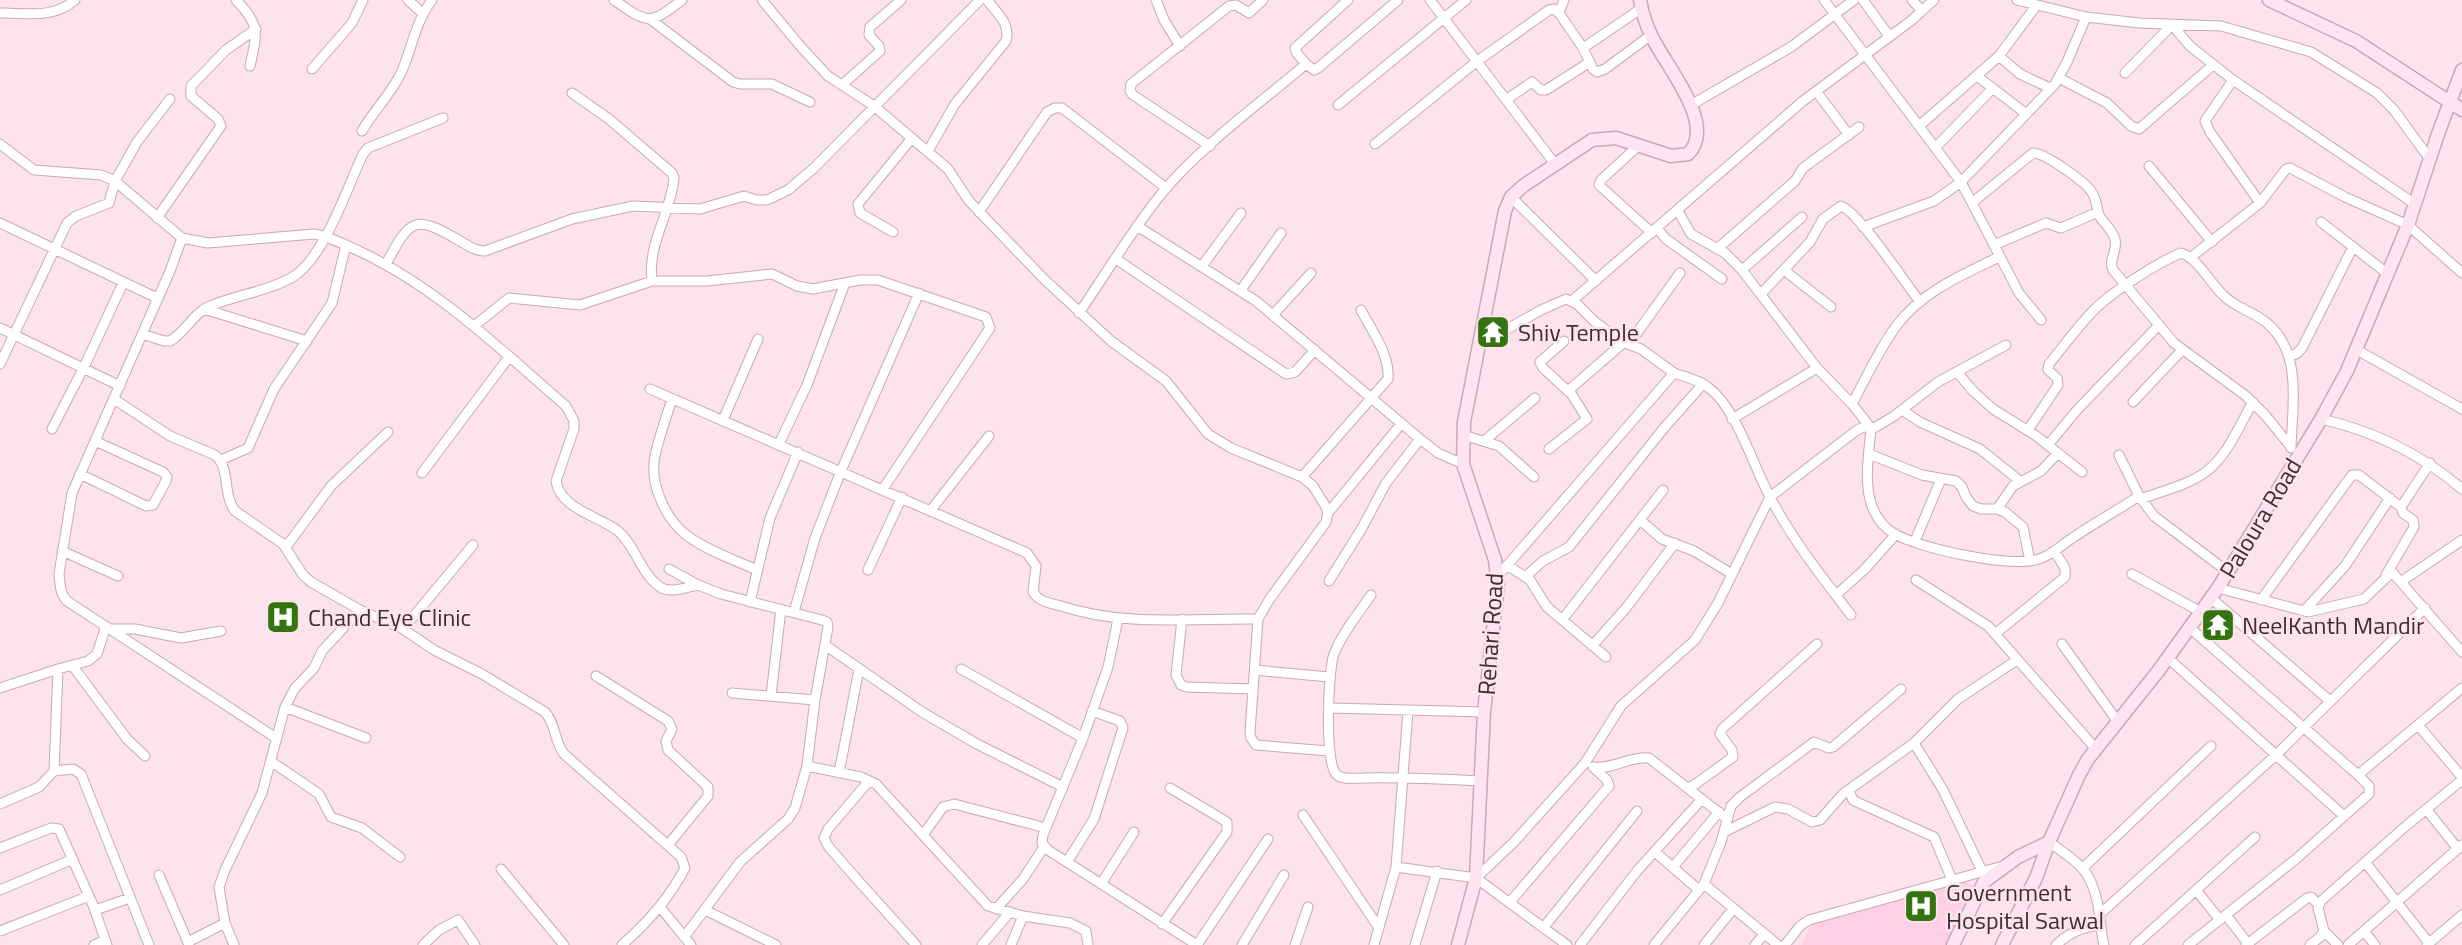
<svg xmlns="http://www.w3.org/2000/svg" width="2462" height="945" font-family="'Titillium Web',sans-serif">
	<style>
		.built { fill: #ffcfe3 }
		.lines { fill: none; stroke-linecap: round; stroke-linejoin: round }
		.street-casing { stroke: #cda7b7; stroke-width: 11 }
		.secondary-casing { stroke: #cda7b7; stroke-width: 15 }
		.street { stroke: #fff; stroke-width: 9 }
		.secondary { stroke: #fee3f0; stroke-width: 12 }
		.labels { text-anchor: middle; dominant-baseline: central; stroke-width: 5; stroke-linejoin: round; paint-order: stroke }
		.poi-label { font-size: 24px; fill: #3d2e34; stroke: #fce3ed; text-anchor: start }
		.street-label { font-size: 24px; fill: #3d2e34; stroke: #fce3ed }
	</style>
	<rect width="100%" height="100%" fill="#fce3ed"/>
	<path class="built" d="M 1962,880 L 1976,887 L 1947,945 L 1802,945 L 1811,925 Z"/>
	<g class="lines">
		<g class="street-casing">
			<path id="street" d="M 236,0 C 261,25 257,34 250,66
				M 408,0 L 422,13
				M 614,0 C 647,23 649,26 682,0
				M 762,0 L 801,47 L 828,76 L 874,106 L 948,169 L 969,201 L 1044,279 L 1111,341 L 1166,381 L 1208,434 L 1231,448 L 1302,477 L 1313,486 L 1326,507 L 1328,513 L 1326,522 L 1269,600 L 1258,619 L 1250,732 L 1251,738 L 1256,745 L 1329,751
				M 1156,0 L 1164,20 L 1180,46
				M 1430,0 L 1555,164
				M 1824,0 L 1961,182 L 2019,293 L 2041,320
				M 1863,0 L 1889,36
				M 1912,0 L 1922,11
				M 2017,0 L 2086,17 L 2139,23 L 2221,26 L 2311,52 L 2377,93 L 2394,110 L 2429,158
				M 0,13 C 27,13 53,19 75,0
				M 1559,13 L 1564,0
				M 650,19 L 733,82 L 740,84 L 772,84 L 810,102
				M 1583,48 L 1642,8
				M 1999,56 L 2020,74 L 2050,88
				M 1306,64 L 1314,70 L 1318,68 L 1398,0
				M 312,69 L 352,23 L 363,0
				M 2125,73 L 2172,25 L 2190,46 L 2233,80 L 2415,204
				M 1977,76 L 2025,113
				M 2059,78 L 2107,103 L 2131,126 L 2139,129 L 2213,65
				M 2233,80 L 2205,121 L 2210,132 L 2260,203
				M 842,85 L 880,51 L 879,46 L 869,35 L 870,27 L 901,0
				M 1816,91 L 1849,135
				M 572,93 L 609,119 L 672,173 L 674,178 C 671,213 647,244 652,281
				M 1506,100 L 1532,82 L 1541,90 L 1546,90 L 1590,62
				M 1338,105 L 1466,0
				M 1691,105 L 1791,47 L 1854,0
				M 1919,126 L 1999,56 L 2036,6
				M 362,131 C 374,110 392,93 402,71 C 412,47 416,21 432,0
				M 0,144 L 34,170 L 101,175 L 115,181 L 182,238 L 208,243 L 314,234 C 330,237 344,244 359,251 C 438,288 501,350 566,406 L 574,421 L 574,429 L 556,481 C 560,509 599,516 618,531 C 636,546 640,573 660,587 C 670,594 687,587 698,585
				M 1375,144 L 1476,62 L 1549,10 L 1554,9 L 1559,13 L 1583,48 L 1593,69 L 1597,72 L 1605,69 L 1651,35
				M 1210,146 L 1133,95 L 1130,91 L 1131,84 L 1229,6 L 1236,5 L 1249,13 L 1263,0
				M 1638,146 L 1601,180 L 1599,185 L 1652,233
				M 1935,148 L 1993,88
				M 928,151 L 955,104 L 1006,41 C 1011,24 997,13 987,0
				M 2149,166 L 2212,242
				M 1511,197 L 1596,281
				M 1973,202 L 2033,153 C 2045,153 2084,181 2091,191 C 2097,198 2096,209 2100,217 C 2105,224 2112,230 2115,239 C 2118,251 2108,259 2113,270 L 2174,343 L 2246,396 L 2266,416 L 2291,447
				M 1678,211 L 1691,234 L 1725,253 L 1742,270 L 1817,368 L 1852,404 L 1871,428 C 1869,454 1862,489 1875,513 C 1879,521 1885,528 1893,533 C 1920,549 2010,568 2039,559 C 2052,555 2060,546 2071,539 C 2093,524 2116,511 2139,496
				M 979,212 L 1047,112 L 1055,108 L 1062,108 L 1166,188
				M 157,218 L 221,126 L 218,119 L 191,96 L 191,86 L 226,50 L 256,29
				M 2321,222 L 2388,274
				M 0,223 L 157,298
				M 1137,226 L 1256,301 L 1420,439 L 1438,453 L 1463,464
				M 1863,227 L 1934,201 L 1961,182 L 2055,84 L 2067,62 L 2086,17
				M 1657,228 L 1666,239 L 1722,279
				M 893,232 L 860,213 L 858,204 L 912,138
				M 182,238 L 170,271 L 72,493 L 59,574 C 60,584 60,594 67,601 L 276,738
				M 1994,245 L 2046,223 L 2061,228 L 2098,212
				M 1717,249 L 1795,181 L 1803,168 L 1859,127
				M 2190,258 L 2260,203 L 2286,169 L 2290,168 L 2345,197 L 2408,225 L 2462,273
				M 1116,259 L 1286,374 L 1295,372 L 1315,350
				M 386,264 C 411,218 414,214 460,241 C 469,246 475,251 485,251 L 572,219 L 633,206 L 700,209 L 744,196 L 757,200 L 767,200 L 788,190 L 814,168 L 980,0
				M 1202,266 L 1241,213
				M 1742,270 L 1802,217
				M 1784,270 L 1831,307
				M 1241,290 L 1281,233
				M 1761,294 L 1810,242 L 1823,219 L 1841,206 C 1857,210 1906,284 1920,302
				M 1573,300 L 1803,101 L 1912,20 L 1934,0
				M 204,309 L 307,341
				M 1079,313 C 1106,274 1131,231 1162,193 C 1201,146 1259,104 1306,64 L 1296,52 L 1295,48 L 1348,0
				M 1273,315 L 1311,273
				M 474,326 L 509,298 L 580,305 L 652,281 L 707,281 L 772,274 L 797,286 L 813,289 L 860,280 L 878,280 L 986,317 L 990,328 L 883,489
				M 0,328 L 120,386
				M 142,334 L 164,341 L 170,341 C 186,332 193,313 210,306 C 236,295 266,292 291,278 C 323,261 347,188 363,154 L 368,148 L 443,118
				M 1564,341 L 1540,362 L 1543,368 L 1569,392
				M 1629,344 L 1680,273
				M 1479,345 L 1541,310 L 1566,299 L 1577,304 L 1594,321 L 1620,341 L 1641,349 L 1674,373 L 1498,576
				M 2357,350 L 2462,409
				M 2289,355 L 2296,354 L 2302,348 L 2353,247
				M 0,364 L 67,223 L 76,216 L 109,203 L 115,181 L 137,142 L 170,99
				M 1957,372 L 1973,391 L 1993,409 L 2035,435 L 2082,472
				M 1674,373 C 1685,377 1700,380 1709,388 C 1736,408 1753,465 1769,495 C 1791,538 1822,577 1851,615
				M 650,389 L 1027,553 L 1036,566 L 1033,592 C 1039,602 1050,603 1061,606 C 1124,627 1192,618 1258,619
				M 114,399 L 170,436 L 215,455 C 231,468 222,494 235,511 L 283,544 L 303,575 L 311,582 L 360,610 L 403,629 L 434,650 L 482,674 L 545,712 C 556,724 554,741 564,754 L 681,857 L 685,868 C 670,897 647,923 622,945
				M 672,399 C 666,418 659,437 655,456 C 649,484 666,521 689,537 C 710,552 735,560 757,570
				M 2133,402 L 2182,350
				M 1852,404 C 1866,378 1879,349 1897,325 C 1923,291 1962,275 1999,257
				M 1902,410 L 1920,422 L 1980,449 L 2020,481
				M 1732,419 L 1817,368
				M 2321,419 C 2374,431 2421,454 2462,489
				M 723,420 L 758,339
				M 52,429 L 84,367 L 123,283
				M 2028,430 L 2058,385 L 2057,378 L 2048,370 L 2049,364 C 2064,346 2078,326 2094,310 C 2113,291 2157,263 2181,253 C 2198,258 2210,283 2223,295 C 2235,308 2255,312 2268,324 C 2303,354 2292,407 2291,448
				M 1463,435 L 1499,446 L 1534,477
				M 1484,441 L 1535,398
				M 779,444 L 807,385 L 845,283
				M 2048,445 L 2077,410 L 2158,326
				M 1549,449 L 1587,419 L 1569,390 L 1623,343
				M 1869,454 L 1922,475 L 1956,481 L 1962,487 L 1966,497 L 1973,506 L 1981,509 L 1997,509 L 2005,512 L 2023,527 L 2030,561
				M 2119,455 L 2139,496 L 2154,516 L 2228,572
				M 221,460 L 248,448 L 274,389 L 332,303 L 346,245
				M 422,473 L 509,357
				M 80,474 L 146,506 L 153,505 L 166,481 L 167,477 L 163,472 L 95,441
				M 1302,477 L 1388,379 C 1390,355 1372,331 1361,310
				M 2141,499 C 2162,491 2189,485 2207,471 C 2228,455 2240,424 2253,402
				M 1997,509 L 2013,486 L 2041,471 L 2058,453
				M 931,510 L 989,436
				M 1328,513 L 1401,424
				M 1640,520 L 1662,539 L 1694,551 L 1732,574
				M 1915,541 L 1941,479
				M 286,547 L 331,486 L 388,432
				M 62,551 L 118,576
				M 1507,565 L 1530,580 L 1547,607 L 1606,657
				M 669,569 L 698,585 L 721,594 L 822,620 L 827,622 L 828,627 L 815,700 L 807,766 L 795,808 L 788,819 L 740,862 L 685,936
				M 868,570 L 902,497
				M 2132,574 L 2201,612
				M 2386,575 L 2414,527 L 2413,520 L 2403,513 L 2401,507 L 2430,463
				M 1525,577 L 1543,561 L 1569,547 L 1664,428 L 1703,384
				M 1916,580 L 1988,626 L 2096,749
				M 1329,581 L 1362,528 L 1386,483 L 1420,439
				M 2402,581 L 2462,540
				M 2218,588 L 2308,612 L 2364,599 L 2392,572 L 2462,652
				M 1371,595 C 1359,613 1342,633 1334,654 C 1328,670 1324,765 1337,775 C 1343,780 1355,778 1363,778 C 1402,777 1442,779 1481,781
				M 1836,595 L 1865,569 L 1896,534
				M 2211,598 L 2330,701
				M 2261,600 L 2352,475 L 2359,475 L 2401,507
				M 750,602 L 770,518 L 798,452
				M 2304,611 L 2345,566 L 2390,498
				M 794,612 L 815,538 L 841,471 L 919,293
				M 1118,619 L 1108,667 L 1083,738 L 1043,835 L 1042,843 L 1048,850 L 1197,945
				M 1182,619 L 1176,675 L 1181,685 L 1187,687 L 1253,689
				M 1562,620 L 1663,490
				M 2190,628 L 2358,775
				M 109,629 L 135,629 L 181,638 L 221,631
				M 403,629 L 473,545
				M 1995,634 L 2065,577 L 2065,568 L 2055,552
				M 2062,644 L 2118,722
				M 825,645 L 922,712 L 977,744 L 1063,787
				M 1592,646 L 1626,608 L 1675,543
				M 2168,658 L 2344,816
				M 72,665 L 127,739 L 145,756
				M 961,669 L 1083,738
				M 1255,670 L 1329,677
				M 596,676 L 668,721 L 672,729 L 666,741 L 668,750 L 708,787 L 708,796 L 668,845
				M 0,688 L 58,669 L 88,661 L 97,654 L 106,626
				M 732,693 L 815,700
				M 771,696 L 781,609
				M 285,707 L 366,738
				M 1330,708 L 1484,712
				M 2418,725 L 2462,777
				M 1914,743 L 1943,790 L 1982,871
				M 272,762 L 319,794 L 331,817 L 362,828 L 400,857
				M 807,766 L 861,777 L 876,784 L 988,906 L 1023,916 L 1070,923 L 1086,931 L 1088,945
				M 1593,767 C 1612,770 1630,756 1649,758 L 1726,818
				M 54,771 L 73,769 L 81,774 L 149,945
				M 839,773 L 859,669
				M 869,781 L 828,829 L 824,838 L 828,846 L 854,876 L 916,945
				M 1690,788 L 1733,757 L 1732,750 L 1720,734 L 1722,729 L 1817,644
				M 1849,791 L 1853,800 L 1859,803 L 1934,837 L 1952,880
				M 0,804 L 39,787 L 54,771 L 58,669
				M 2426,809 L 2458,849
				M 1303,815 L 1379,928
				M 1724,832 L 1775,807 L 1788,809 L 1812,822 L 1820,820 L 1843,794 L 1914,743 L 1958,699 L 2017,660
				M 923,835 L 943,807 L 954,804 L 1046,828
				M 2049,842 C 2081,865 2092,870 2099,911 C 2101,923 2101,934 2104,945
				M 0,848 L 51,828 L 59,829 L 93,905 L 107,945
				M 1655,852 L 1699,890
				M 1067,862 L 1094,819 L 1123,728 L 1120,721 L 1092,711
				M 2365,862 L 2429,943
				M 1396,867 L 1476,878 L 1567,945
				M 1673,867 L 1719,812
				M 2084,867 L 2211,746
				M 501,869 L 564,945
				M 159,875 L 189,945
				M 1476,878 L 1514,842 L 1585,763 L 1621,706 L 1695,640 L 1718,603 L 1770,497 L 1857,430 L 1864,427 L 1874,428 L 1894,416 L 1938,382 L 2006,345
				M 1101,884 L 1134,832
				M 1704,884 L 1778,945
				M 0,890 L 73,859
				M 2196,890 L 2220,920
				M 1510,902 L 1609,786 L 1607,780 L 1593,767
				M 660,907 L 691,945
				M 996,909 L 1023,879 L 1044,847
				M 95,910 L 130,898
				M 705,910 L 776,945
				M 2100,914 L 2276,755 L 2425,608
				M 2226,915 L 2249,945
				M 1162,924 L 1227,832 L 1227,822 L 1170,788
				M 1544,927 L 1637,811
				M 0,931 L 89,896
				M 2324,931 L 2338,945
				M 2364,931 L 2375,945
				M 188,942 L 225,923
				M 94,945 L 105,940
				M 234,945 L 225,923 L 219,887 L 225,870 L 262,793 L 285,707 L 295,688 L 314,668 L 322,651 L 360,610
				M 423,945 L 439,930 L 458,920 L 475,945
				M 982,945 L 1010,912
				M 1011,945 L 1023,916
				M 1197,945 L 1268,839
				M 1242,945 L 1284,875
				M 1295,945 L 1308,907
				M 1374,945 L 1396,867 L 1408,711
				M 1415,945 L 1437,871
				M 1580,945 L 1637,871 L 1702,799
				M 1654,945 L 1704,884 L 1721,842 L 1731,806 L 1740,797 L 1814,742 L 1829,748 L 1833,747 L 1901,689
				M 1704,945 L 1733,909
				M 1755,945 L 1764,934
				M 1785,945 L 1800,926 L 1809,920 L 2003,866
				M 2056,945 C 2070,932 2082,927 2101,925
				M 2135,945 L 2255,837
				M 2188,945 L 2296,859 L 2369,794 L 2369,786 L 2358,775 L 2462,688
				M 2246,945 L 2307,898 L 2311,897 L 2319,905
				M 2310,945 L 2320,937 L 2324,931 L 2318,908 L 2321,901 L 2407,825 L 2462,780
				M 2348,945 L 2462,845
				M 2427,945 L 2462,915"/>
		</g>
		<g class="secondary-casing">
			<path id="secondary" d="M 2269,0 L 2356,41 L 2462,110
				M 1458,945 L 1476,878 L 1484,712 L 1498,584 L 1495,560 L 1463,464 L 1464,422 L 1505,211 L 1511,197 L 1523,186 L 1592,140 L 1616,138 L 1671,156 L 1688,154 C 1718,125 1665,65 1652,37 C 1646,25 1642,12 1640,0
				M 1953,945 L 1984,882 L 2018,857 L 2049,842
				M 2002,945 L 2036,878 L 2049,842 L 2079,775 L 2088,759 L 2159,670 L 2218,588 L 2321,419 L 2347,371 L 2408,225 L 2438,134 L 2462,70"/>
		</g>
		<use href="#street" class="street"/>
		<use href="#secondary" class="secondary"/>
	</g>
	<defs>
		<g id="temple-square" transform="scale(1.75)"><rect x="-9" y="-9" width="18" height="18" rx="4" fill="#337410" stroke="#fce3ed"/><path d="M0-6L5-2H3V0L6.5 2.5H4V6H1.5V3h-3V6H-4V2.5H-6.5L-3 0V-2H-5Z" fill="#fff"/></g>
		<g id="hospital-square" transform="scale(1.75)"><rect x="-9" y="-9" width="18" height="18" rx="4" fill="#337410" stroke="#fce3ed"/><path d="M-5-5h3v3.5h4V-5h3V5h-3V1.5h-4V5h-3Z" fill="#fff"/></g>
	</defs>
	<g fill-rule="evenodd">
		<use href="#temple-square" x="1493" y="332"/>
		<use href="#hospital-square" x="283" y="617"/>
		<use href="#temple-square" x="2218" y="625"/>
		<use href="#hospital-square" x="1921" y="906"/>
	</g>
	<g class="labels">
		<g class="poi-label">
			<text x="1518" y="332">Shiv Temple</text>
			<text x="308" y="617">Chand Eye Clinic</text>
			<text x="2242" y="625">NeelKanth Mandir</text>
			<text x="1946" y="892">Government<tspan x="1946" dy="28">Hospital Sarwal</tspan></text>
		</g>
		<g class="street-label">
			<text transform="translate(2260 518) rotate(-59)">Paloura Road</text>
			<text transform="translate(1490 634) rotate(-86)">Rehari Road</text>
		</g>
	</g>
</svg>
